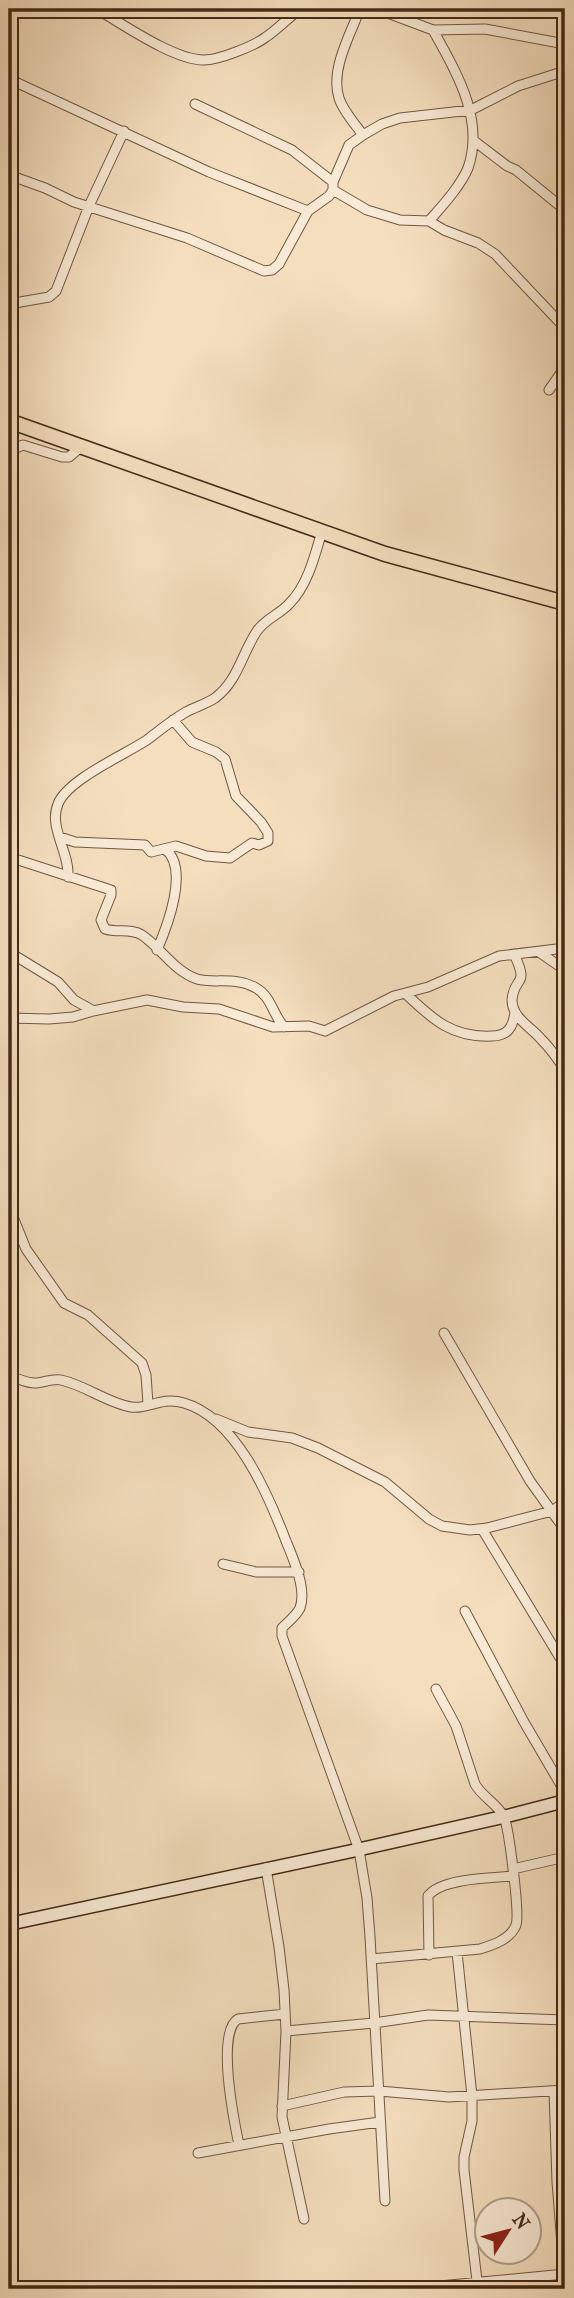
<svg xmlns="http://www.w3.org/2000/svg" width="574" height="2298" font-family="'IM FELL French Canon',serif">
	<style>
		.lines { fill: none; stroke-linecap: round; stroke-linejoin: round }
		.minor-casing { stroke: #705840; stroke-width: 11 }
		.secondary-casing { stroke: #442b16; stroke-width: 15 }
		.primary-casing { stroke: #442b16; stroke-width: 17 }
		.minor { stroke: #f8ead5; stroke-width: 9 }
		.secondary { stroke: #f8ead5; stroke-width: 12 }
		.primary { stroke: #f4debe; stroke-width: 14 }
	</style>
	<rect width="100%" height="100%" fill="#f4debe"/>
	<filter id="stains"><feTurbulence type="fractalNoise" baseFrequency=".00286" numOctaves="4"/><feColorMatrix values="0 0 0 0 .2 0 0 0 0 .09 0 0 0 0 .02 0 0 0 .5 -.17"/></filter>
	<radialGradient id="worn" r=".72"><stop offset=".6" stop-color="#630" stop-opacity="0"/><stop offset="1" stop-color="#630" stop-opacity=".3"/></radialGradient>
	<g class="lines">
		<g class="minor-casing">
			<path id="minor" d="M 103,9 L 105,14 C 130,29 176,60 204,60 C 219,60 254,46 266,37 C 278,29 288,18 300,9
				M 360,9 C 350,35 330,70 339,98 C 343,111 355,124 363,135
				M 377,9 L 433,30 L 485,29 L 565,44
				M 9,79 L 209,172 L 308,211
				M 195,104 L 292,150 L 333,182
				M 473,140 L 507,166 L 516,170 L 565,210
				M 9,175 L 45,188 L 74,202 L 187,238 L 264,271 L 272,270 L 279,264 L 308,211 L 329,196 L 333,190 L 333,182 L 349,145 L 363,135 L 382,124 L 400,118 L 471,110 L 518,86 L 565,71
				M 333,190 L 367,210 L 400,220 L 429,221 L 444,230 L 478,243 L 495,254 L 565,328
				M 429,221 C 442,206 460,187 468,168 C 485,119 456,72 433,30
				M 9,304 L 49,297 L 56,291 L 89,206 L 124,131
				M 9,380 L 11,422
				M 549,390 L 565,367
				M 9,451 L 23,445 L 62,457 L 69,457 L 82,446
				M 60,837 L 75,842 L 145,845 L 151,852 L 176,846 L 206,856 L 230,858 L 252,843 L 259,845 L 268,841 L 268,833 L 261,822 L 236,796 L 225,759 L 216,752 L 192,742 L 173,720
				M 9,857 L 111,890 L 111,895 L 101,920 L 105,929 C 117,933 131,928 142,935 C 161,948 174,971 197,979 C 214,984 236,976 256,988 C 271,996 273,1015 284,1027
				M 68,877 C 70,853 48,827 58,804 C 67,780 124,755 147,740 C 160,730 172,720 186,712 C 195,707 206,704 215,698 C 238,681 242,653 257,631 C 265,619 280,614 289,604 C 308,585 315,555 322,531
				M 157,950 C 167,927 190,868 165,849
				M 9,952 L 58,982 L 74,1000 L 92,1010
				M 539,952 L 565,970
				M 514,954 C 530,988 514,975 512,1000 C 512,1018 531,1027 541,1039 C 550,1048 558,1059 565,1070
				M 406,994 C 433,1020 453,1038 492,1036 C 508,1036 513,1027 515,1012
				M 9,1018 L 49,1019 L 73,1017 L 93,1011 L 147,1000 L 183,1007 L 219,1009 L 273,1027 L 309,1026 L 325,1031 L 394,996 L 428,987 L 499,956 L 565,948
				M 9,1207 L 26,1249 L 64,1303 L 88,1315 L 142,1363 L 146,1375 L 148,1404
				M 444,1333 L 530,1481 L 565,1530
				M 9,1376 C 17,1378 26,1383 35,1383 C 43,1383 52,1378 61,1380 C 85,1385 107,1403 131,1407 C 148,1410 160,1396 184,1403 C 236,1418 268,1494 286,1541 C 293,1558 307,1589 300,1608 C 296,1616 288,1622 282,1628 L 282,1636 L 359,1850 L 367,1898 L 370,1937 L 385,2201
				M 216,1419 L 248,1432 L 292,1438 L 318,1448 L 385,1482 L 429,1519 L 442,1526 L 470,1530 L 487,1528 L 552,1511 L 565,1502
				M 482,1529 L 565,1666
				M 223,1564 L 256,1572 L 299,1572
				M 465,1611 L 524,1722 L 565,1792
				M 266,1868 L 279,1947 L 284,1990 L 286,2031 L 282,2117 L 304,2219
				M 513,1869 L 565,1857
				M 457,1952 L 472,2096 L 472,2121 L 464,2157 L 464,2170 L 478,2289
				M 429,1955 L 428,1896 C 441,1878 492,1878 514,1876
				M 371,1959 L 480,1949 C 493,1945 511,1939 516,1925 C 520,1914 509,1829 504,1817 C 498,1804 482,1797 475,1784 L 456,1726 L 436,1689
				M 286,2031 L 374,2023 L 428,2015 L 565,2020
				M 554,2091 L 557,2182 L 565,2282
				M 282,2106 L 344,2092 L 379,2091 L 449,2097 L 565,2090
				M 239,2145 C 234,2121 216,2032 238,2019 L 285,2014
				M 198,2153 L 329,2129 L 380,2122
				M 408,2289 L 565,2274"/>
		</g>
		<g class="secondary-casing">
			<path id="secondary" d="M 9,1924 L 352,1851 L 511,1815 L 565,1801"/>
		</g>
		<g class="primary-casing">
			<path id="primary" d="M 9,421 L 385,554 L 565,603"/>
		</g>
		<use href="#minor" class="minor"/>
		<use href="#secondary" class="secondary"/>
		<use href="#primary" class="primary"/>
	</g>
	<rect width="574" height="2298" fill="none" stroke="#f4debe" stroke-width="35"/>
	<rect x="10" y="10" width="553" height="2277" fill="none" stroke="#442b16" stroke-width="3.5"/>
	<rect x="18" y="18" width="539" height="2263" fill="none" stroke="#442b16" stroke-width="2"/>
	<g transform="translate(508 2231) rotate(54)"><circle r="33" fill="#f8ead5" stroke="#b09e89" stroke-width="2"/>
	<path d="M0-5L12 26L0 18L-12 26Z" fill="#8f2418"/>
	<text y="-10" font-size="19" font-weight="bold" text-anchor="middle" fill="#442b16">N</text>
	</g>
	<rect width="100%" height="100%" filter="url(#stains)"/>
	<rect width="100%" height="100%" fill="url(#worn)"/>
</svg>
